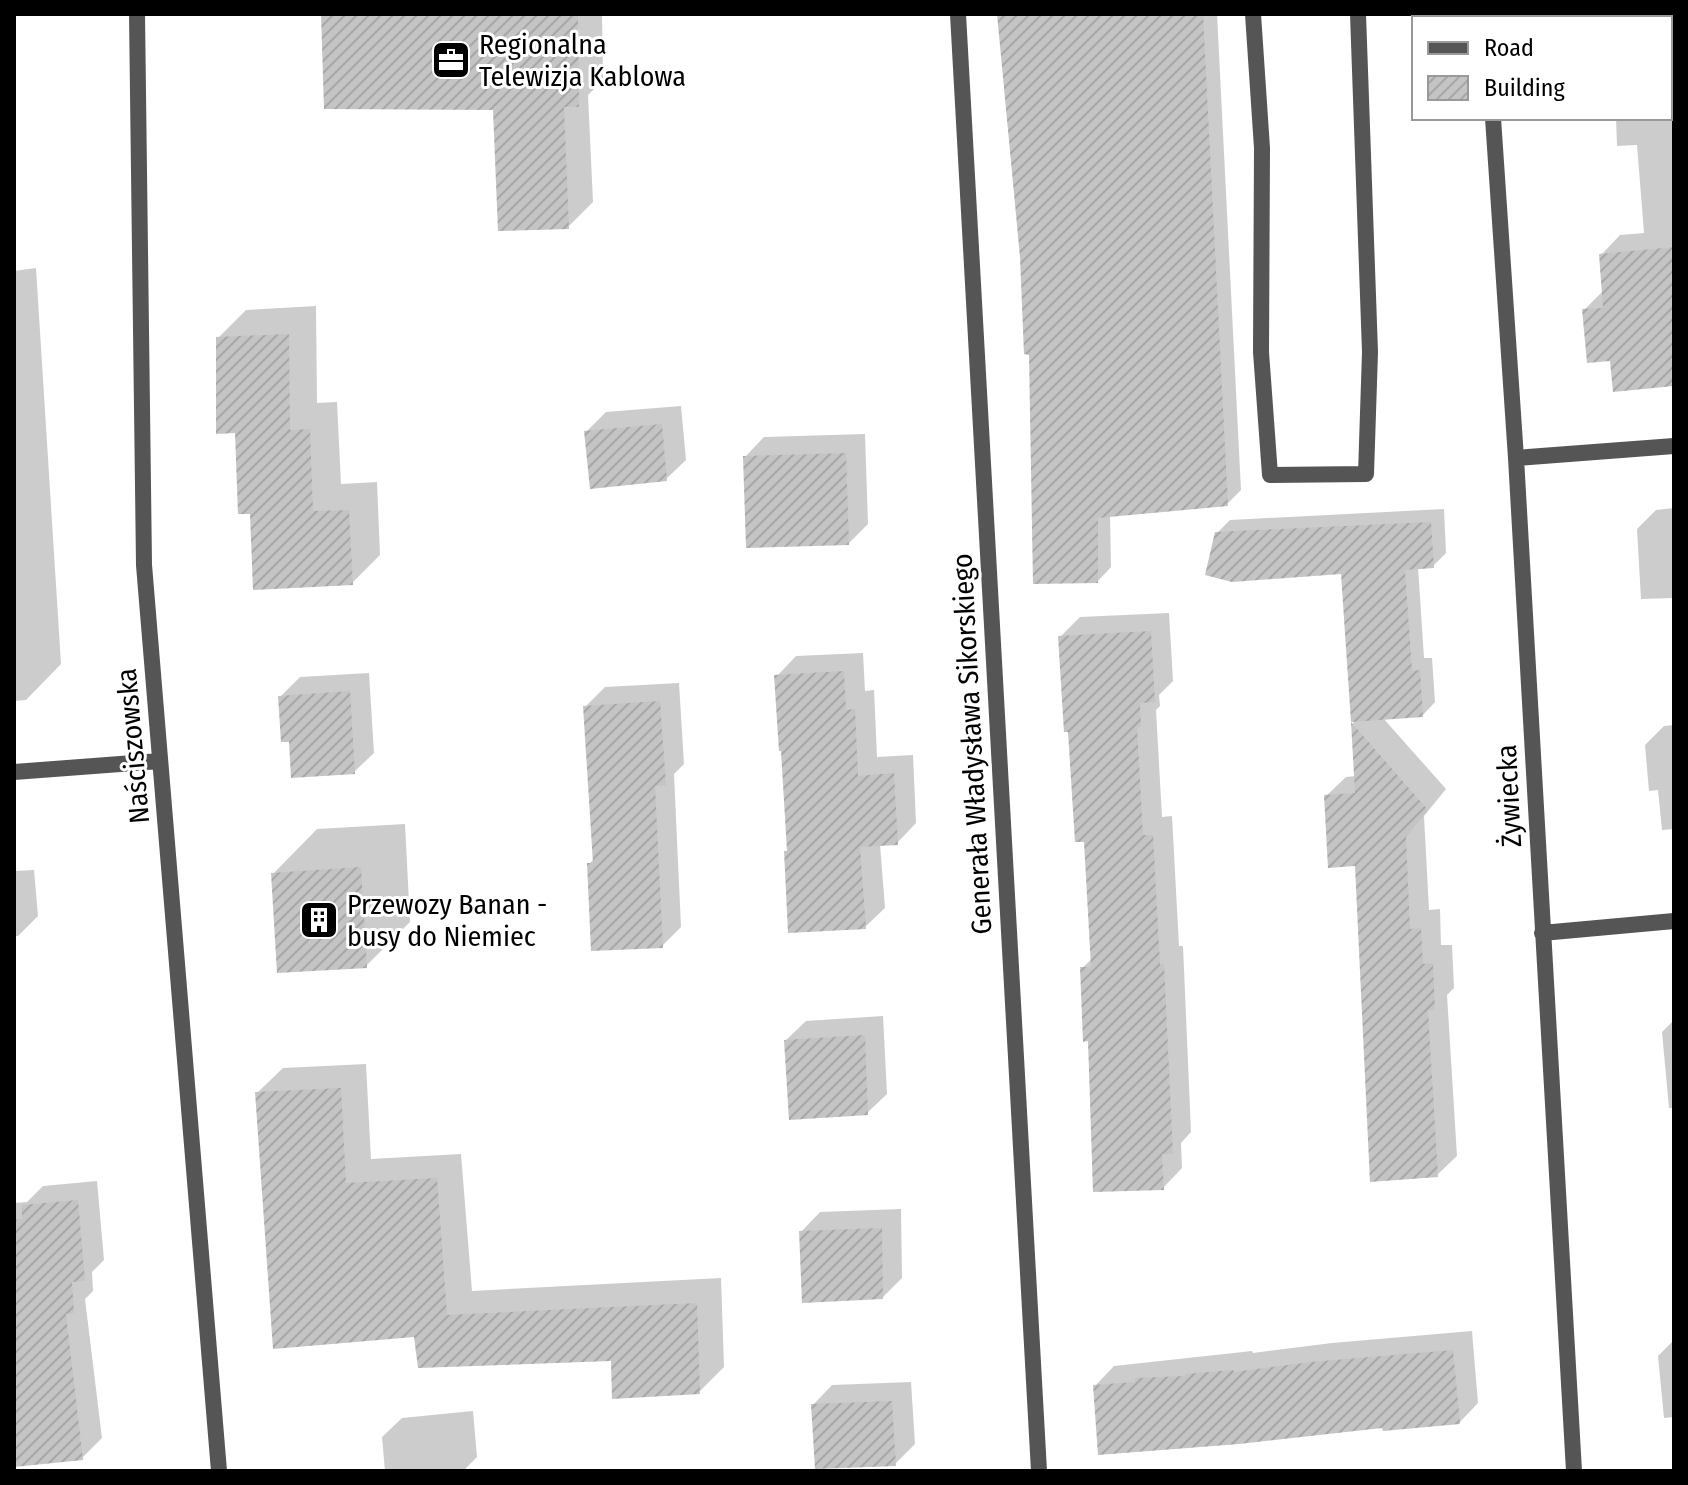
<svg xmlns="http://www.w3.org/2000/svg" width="1688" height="1485" font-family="'Fira Sans Condensed',sans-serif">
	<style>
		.shadow { fill: #0003 }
		.building { fill: url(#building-hatch) }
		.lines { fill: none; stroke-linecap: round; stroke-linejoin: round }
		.lane { stroke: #555; stroke-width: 16 }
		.street { stroke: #555; stroke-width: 16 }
		.labels { text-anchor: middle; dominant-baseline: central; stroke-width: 6; stroke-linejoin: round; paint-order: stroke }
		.poi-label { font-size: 28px; fill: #000; stroke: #fff; text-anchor: start }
		.street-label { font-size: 28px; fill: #000; stroke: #fff }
	</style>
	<defs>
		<pattern id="building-hatch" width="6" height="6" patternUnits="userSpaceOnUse" patternTransform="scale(2)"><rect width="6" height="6" fill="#c4c4c4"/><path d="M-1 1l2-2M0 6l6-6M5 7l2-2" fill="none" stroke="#a7a7a7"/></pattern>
	</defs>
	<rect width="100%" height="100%" fill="#fff"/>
	<path class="shadow" d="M 323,14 L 602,14 L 603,80 L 588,95 L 593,202 L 568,227 L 495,108 Z
		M 999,14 L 1217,14 L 1241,490 L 1227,504 L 1110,515 L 1111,567 L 1098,581 L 1031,353 Z
		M 1630,14 L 1674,14 L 1674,384 L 1612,359 L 1584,310 L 1603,291 L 1601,255 L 1620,235 L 1644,233 L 1637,145 L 1617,146 L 1616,118 L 1670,118 L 1670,18 L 1630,18 Z
		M 36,268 L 61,664 L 26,700 L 14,701 L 14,271 Z
		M 316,306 L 317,403 L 337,402 L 341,484 L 377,482 L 380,555 L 352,583 L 252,512 L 218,338 L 246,310 Z
		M 681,406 L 686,460 L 666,479 L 586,432 L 606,412 Z
		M 865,434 L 868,524 L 849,543 L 745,457 L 764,437 Z
		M 1674,508 L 1674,598 L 1641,599 L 1637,529 L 1656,510 Z
		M 1444,509 L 1446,553 L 1433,566 L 1418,567 L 1424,658 L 1432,658 L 1435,702 L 1422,716 L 1383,718 L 1446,789 L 1424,816 L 1429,910 L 1440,909 L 1441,945 L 1452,945 L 1454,988 L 1447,995 L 1457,1156 L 1437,1175 L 1357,864 L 1326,796 L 1346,777 L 1356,776 L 1353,723 L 1357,719 L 1343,572 L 1217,533 L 1230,520 Z
		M 1169,613 L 1173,681 L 1159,695 L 1160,706 L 1156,710 L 1162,817 L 1172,816 L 1179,946 L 1183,946 L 1191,1132 L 1181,1143 L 1182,1168 L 1163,1188 L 1090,1039 L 1082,968 L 1093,958 L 1086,839 L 1060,637 L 1080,617 Z
		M 863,653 L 865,691 L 874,690 L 877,757 L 913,755 L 916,823 L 897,843 L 880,844 L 885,908 L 865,927 L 786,852 L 789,848 L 777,676 L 796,656 Z
		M 369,673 L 374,753 L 354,772 L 290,740 L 280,697 L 300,677 Z
		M 679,683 L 684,764 L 674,774 L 681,927 L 662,946 L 589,864 L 594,859 L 585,707 L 605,687 Z
		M 1674,725 L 1674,829 L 1662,830 L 1658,790 L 1649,791 L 1645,745 L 1664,726 Z
		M 405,824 L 410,922 L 366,966 L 273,874 L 317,829 Z
		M 34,870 L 38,916 L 18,936 L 14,936 L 14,871 Z
		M 883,1016 L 887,1094 L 867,1113 L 786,1040 L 806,1021 Z
		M 1674,1020 L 1674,1108 L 1669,1108 L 1662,1032 Z
		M 366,1064 L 371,1159 L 461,1154 L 472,1291 L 721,1278 L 724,1367 L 699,1392 L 612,1359 L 416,1335 L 257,1093 L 283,1068 Z
		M 97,1181 L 104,1260 L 92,1272 L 93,1291 L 85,1299 L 102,1438 L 82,1458 L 14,1465 L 14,1203 L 27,1202 L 43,1186 Z
		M 901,1209 L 902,1278 L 882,1298 L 801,1232 L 820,1212 Z
		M 1472,1331 L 1478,1403 L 1459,1423 L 1384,1426 L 1095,1386 L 1114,1366 L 1252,1351 L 1253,1353 L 1332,1343 Z
		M 1674,1340 L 1674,1417 L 1664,1418 L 1658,1356 Z
		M 911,1382 L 915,1444 L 895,1464 L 813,1405 L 832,1385 Z
		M 473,1411 L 477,1457 L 466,1468 L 466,1471 L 385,1471 L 382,1437 L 402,1418 Z"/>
	<path class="building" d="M 321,14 L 578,14 L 579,107 L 564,107 L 569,229 L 498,231 L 493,110 L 324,109 Z
		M 997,14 L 1203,14 L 1228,506 L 1098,518 L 1098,583 L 1033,584 L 1029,355 L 1024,354 L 1020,257 Z
		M 1674,247 L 1674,386 L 1613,392 L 1610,361 L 1587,363 L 1582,309 L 1603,308 L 1599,254 Z
		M 289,334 L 290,430 L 310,429 L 313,511 L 349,510 L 353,585 L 253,590 L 250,514 L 238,514 L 235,433 L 216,434 L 216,337 Z
		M 662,424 L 667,481 L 590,489 L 584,431 Z
		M 846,453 L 849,545 L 746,548 L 743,456 Z
		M 1431,522 L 1434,568 L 1405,570 L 1412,671 L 1420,670 L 1423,717 L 1351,722 L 1341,574 L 1232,582 L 1205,575 L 1215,532 Z
		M 1151,631 L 1155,702 L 1140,703 L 1141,727 L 1137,727 L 1143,835 L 1153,835 L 1160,965 L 1164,964 L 1173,1154 L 1162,1154 L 1164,1190 L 1093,1192 L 1088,1041 L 1083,1042 L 1080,967 L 1091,967 L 1084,842 L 1075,842 L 1068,732 L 1064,732 L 1058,636 Z
		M 844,671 L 846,710 L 855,709 L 858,776 L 894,773 L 898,845 L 860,847 L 866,929 L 788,933 L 784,851 L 787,851 L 781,751 L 779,751 L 774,675 Z
		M 350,691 L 355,774 L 291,778 L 289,742 L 281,742 L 278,696 Z
		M 660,701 L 666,785 L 655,786 L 663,948 L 591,951 L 587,863 L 593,863 L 583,706 Z
		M 1351,722 L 1428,810 L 1406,837 L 1410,929 L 1421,928 L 1423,964 L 1433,963 L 1435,1010 L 1428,1010 L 1438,1177 L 1370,1182 L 1355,866 L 1328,868 L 1324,795 L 1355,793 Z
		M 361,867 L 367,968 L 277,973 L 271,873 Z
		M 865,1035 L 868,1115 L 789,1120 L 784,1040 Z
		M 341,1088 L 346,1183 L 437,1178 L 447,1315 L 697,1303 L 700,1394 L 612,1399 L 611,1361 L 418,1368 L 414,1337 L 273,1349 L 255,1092 Z
		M 78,1200 L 85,1281 L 72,1282 L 74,1313 L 66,1314 L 83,1460 L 14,1467 L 14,1220 L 22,1219 L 22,1205 Z
		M 882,1228 L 883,1299 L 802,1303 L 799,1231 Z
		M 1453,1350 L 1460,1424 L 1383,1431 L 1382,1428 L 1239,1444 L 1098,1455 L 1093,1385 L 1135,1382 L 1135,1378 L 1185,1376 L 1185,1374 L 1233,1370 L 1234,1372 L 1311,1362 Z
		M 892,1401 L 896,1466 L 815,1469 L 811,1404 Z"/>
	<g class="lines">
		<path class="lane" d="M 1253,14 L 1262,148 L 1261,352 L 1270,475 L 1366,474 L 1370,352 L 1358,14"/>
		<path class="street" d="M 137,14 L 144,565 L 219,1471
			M 958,14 L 1039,1471
			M 1487,14 L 1487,18
			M 1493,118 L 1516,458 L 1574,1471
			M 1516,458 L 1674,446
			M 14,772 L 160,761
			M 1542,933 L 1674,921"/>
	</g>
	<defs>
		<g id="office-square" transform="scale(2)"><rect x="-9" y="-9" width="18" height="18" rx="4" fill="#000" stroke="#fff"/><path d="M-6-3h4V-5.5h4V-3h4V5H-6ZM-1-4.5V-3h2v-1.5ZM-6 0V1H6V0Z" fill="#fff"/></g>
		<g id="building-square" transform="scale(2)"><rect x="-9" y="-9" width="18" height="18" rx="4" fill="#000" stroke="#fff"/><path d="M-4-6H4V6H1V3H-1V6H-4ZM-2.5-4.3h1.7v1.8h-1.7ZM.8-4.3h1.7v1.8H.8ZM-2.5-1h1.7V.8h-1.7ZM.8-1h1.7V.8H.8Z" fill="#fff"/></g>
	</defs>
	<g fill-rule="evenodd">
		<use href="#office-square" x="451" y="60"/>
		<use href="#building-square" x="319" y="920"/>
	</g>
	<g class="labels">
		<g class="poi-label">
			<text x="479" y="44">Regionalna<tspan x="479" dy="32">Telewizja Kablowa</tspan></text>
			<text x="347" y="904">Przewozy Banan -<tspan x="347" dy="32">busy do Niemiec</tspan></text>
		</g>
		<g class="street-label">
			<text transform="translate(972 744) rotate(-93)">Generała Władysława Sikorskiego</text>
			<text transform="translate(133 746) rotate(-95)">Naściszowska</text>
			<text transform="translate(1509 796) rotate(-93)">Żywiecka</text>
		</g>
	</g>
	<rect width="1688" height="1485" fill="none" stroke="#000000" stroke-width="32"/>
	<rect x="1412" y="16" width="260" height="104" fill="#ffffff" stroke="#999999" stroke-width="2"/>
	<rect x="1428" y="42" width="40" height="12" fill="#555555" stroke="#999999" stroke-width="2"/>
	<text x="1484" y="56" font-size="24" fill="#000000">Road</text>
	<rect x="1428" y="76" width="40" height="24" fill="url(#building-hatch)" stroke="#999999" stroke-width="2"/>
	<text x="1484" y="96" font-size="24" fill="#000000">Building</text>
</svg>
